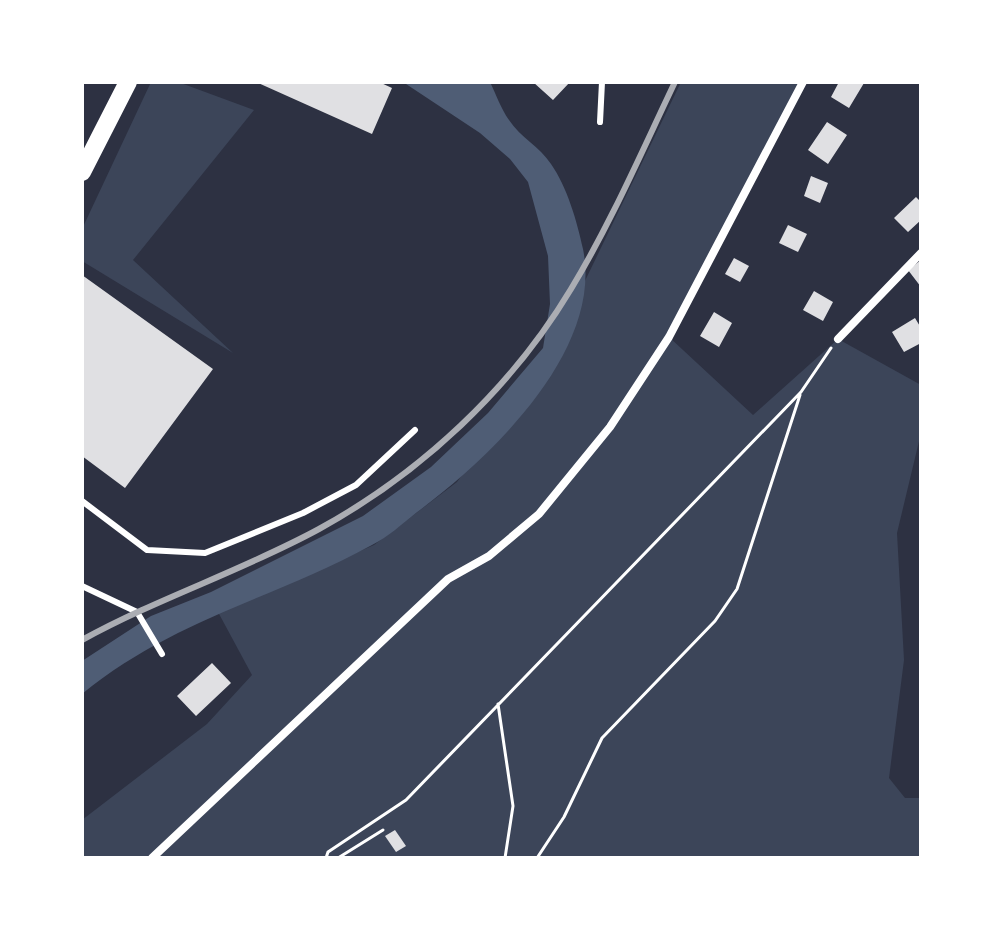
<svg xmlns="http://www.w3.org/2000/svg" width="1003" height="940" font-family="'Exo 2',sans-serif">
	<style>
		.green { fill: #3c4559 }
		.water { fill: #4f5d75 }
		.building { fill: #e0e0e3 }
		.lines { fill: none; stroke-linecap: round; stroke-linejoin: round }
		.path { stroke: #fff; stroke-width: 3 }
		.service { stroke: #fff; stroke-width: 6 }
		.minor { stroke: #fff; stroke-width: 8 }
		.primary { stroke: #fff; stroke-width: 18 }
		.rail { stroke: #abadb3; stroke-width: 6 }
	</style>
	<rect width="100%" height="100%" fill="#2d3142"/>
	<path class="green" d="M 151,82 L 178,82 L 254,110 L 133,260 L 233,353 L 82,261 L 82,229 Z
		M 681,82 L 803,82 L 669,337 L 753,415 L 838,339 L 921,385 L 921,433 L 897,533 L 904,660 L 889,778 L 905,798 L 921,798 L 921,858 L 82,858 L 82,820 L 207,724 L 252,675 L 218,612 L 374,545 L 457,482 L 581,305 L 583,285 Z"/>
	<path class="water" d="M 403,82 L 490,82 C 496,94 501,109 509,120 C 520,137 540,147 551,164 C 567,187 577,221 583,249 C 604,351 489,459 416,513 C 402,524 388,537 372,545 C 273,599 172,620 82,694 L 82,661 L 151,616 L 211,592 L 363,516 L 431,467 L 488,413 L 543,348 L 550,304 L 548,256 L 528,182 L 510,159 L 480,133 Z"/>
	<path class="building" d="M 256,82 L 379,82 L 392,88 L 372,134 Z
		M 533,82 L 570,82 L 553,100 Z
		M 839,82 L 864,83 L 849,108 L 831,97 Z
		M 827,122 L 847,135 L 828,164 L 808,150 Z
		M 811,176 L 828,183 L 820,203 L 804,196 Z
		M 916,197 L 921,202 L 921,220 L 908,232 L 894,218 Z
		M 788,225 L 807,234 L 798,252 L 779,243 Z
		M 734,258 L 749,266 L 740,282 L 725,274 Z
		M 921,260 L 921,287 L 908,270 Z
		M 82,275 L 213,369 L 125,488 L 82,456 Z
		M 814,291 L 833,302 L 823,321 L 803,310 Z
		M 714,312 L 732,323 L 719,347 L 700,336 Z
		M 915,318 L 921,328 L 921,343 L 904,352 L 892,332 Z
		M 212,663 L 231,683 L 196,716 L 177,696 Z
		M 395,830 L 406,846 L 396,852 L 385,836 Z"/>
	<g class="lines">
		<path class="path" d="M 498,704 L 513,806 L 505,858
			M 326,858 L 328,852 L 406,800 L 801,392 L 831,348
			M 338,858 L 383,830
			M 537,858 L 564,817 L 602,738 L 715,621 L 737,589 L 800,395"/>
		<path class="service" d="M 600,122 L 602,82
			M 82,501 L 147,550 L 205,553 L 303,513 L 356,485 L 415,430
			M 82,586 L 137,612 L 162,654"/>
		<path class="minor" d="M 838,339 L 921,253
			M 152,858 L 448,579 L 489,556 L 539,514 L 610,427 L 669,337 L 803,82"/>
		<path class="primary" d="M 82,172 L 128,82"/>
		<path class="rail" d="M 82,640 C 158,598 242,571 319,529 C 421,473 511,389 571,289 C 611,223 642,151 675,82"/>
	</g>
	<rect width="1003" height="940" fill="none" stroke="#ffffff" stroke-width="168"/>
</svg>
